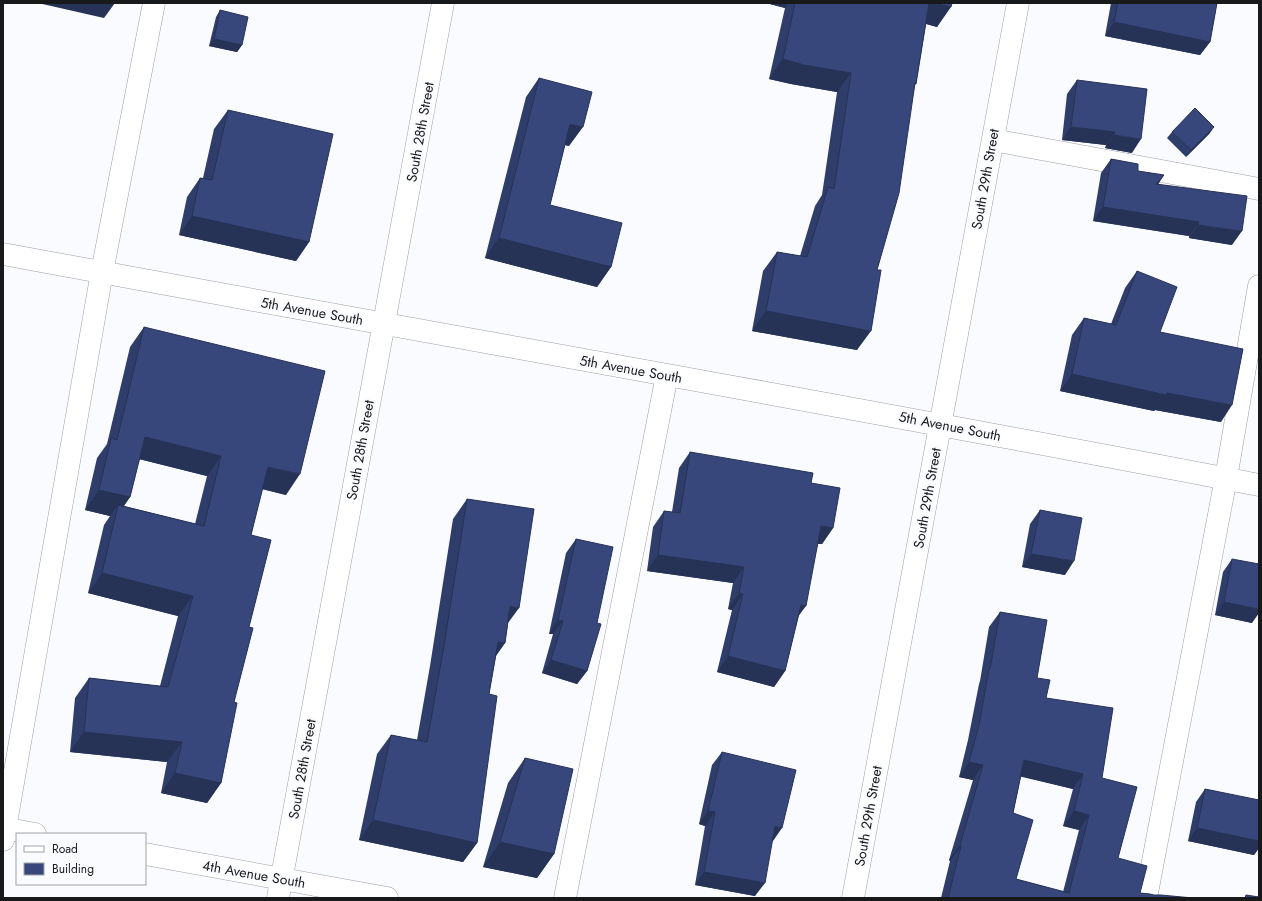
<svg xmlns="http://www.w3.org/2000/svg" width="1262" height="901" font-family="Jost,sans-serif">
	<style>
		.lines { fill: none; stroke-linecap: round; stroke-linejoin: round }
		.minor-casing { stroke: #9ea0a8; stroke-width: 23 }
		.minor { stroke: #fff; stroke-width: 22 }
		.wall { fill: #2f3d6a; fill-rule: evenodd }
		.shaded-wall { fill: #263256 }
		.building { fill: #37477b; stroke: #263256; fill-rule: evenodd }
		.labels { text-anchor: middle; dominant-baseline: central; stroke-width: 4; stroke-linejoin: round; paint-order: stroke }
		.street-label { font-size: 14px; fill: #18191b; stroke: #fafbfe }
	</style>
	<rect width="100%" height="100%" fill="#fafbfe"/>
	<g class="lines">
		<g class="minor-casing">
			<path id="minor" d="M 993,140 L 1259,189
				M 3,254 C 422,332 841,404 1259,485
				M 3,828 L 35,834
				M 3,840 L 102,272 L 154,3
				M 145,854 L 387,898
				M 278,898 L 443,3
				M 565,898 L 667,375
				M 853,898 L 1018,3
				M 1146,898 L 1226,478 L 1259,286"/>
		</g>
		<use href="#minor" class="minor"/>
	</g>
	<path class="wall" d="M 766,3 L 952,3 L 937,27 L 926,24 L 916,84 L 915,85 L 877,270 L 857,350 L 752,331 L 763,271 L 777,252 L 800,256 L 815,206 L 822,195 L 837,92 L 791,84 L 769,79 L 785,8 Z
		M 1111,3 L 1217,3 L 1210,42 L 1200,55 L 1105,36 Z
		M 220,10 L 242,45 L 237,52 L 209,46 L 216,17 Z
		M 539,78 L 569,146 L 565,145 L 550,205 L 611,267 L 597,287 L 485,258 L 526,97 Z
		M 1077,80 L 1132,153 L 1105,148 L 1106,145 L 1062,140 L 1067,94 Z
		M 228,110 L 309,242 L 296,261 L 179,235 L 187,197 L 200,178 L 203,178 L 214,129 Z
		M 1214,127 L 1209,134 L 1186,157 L 1167,138 L 1172,132 Z
		M 1111,159 L 1138,171 L 1164,175 L 1158,184 L 1232,245 L 1189,238 L 1189,236 L 1093,221 L 1101,173 Z
		M 1137,271 L 1160,332 L 1221,422 L 1155,410 L 1154,411 L 1060,391 L 1072,335 L 1084,318 L 1111,324 L 1125,288 Z
		M 144,327 L 286,495 L 262,489 L 251,535 L 249,627 L 234,702 L 221,783 L 207,803 L 161,793 L 167,762 L 70,752 L 75,698 L 89,678 L 160,686 L 178,616 L 88,593 L 104,525 L 110,516 L 85,510 L 97,458 L 107,444 L 130,347 ZM 139,459 L 207,476 L 195,524 L 124,506 L 130,497 Z
		M 690,452 L 811,483 L 833,528 L 822,544 L 818,544 L 798,618 L 785,671 L 774,687 L 717,672 L 732,610 L 728,609 L 733,583 L 647,571 L 653,527 L 664,511 L 672,512 L 679,468 Z
		M 467,499 L 508,624 L 505,643 L 496,656 L 489,694 L 477,843 L 463,862 L 359,840 L 377,754 L 391,735 L 417,740 L 430,666 L 453,519 Z
		M 1040,510 L 1065,575 L 1022,567 L 1030,524 Z
		M 576,539 L 587,671 L 577,684 L 542,673 L 553,634 L 549,634 L 566,553 Z
		M 1232,559 L 1252,623 L 1215,615 L 1223,572 Z
		M 1000,612 L 1037,678 L 1046,698 L 1102,778 L 1118,858 L 1140,893 L 1154,895 L 1193,898 L 941,898 L 950,861 L 949,860 L 973,780 L 959,777 L 968,740 L 979,684 L 980,681 L 989,627 ZM 1021,776 L 1073,789 L 1063,826 L 1079,830 L 1063,892 L 1016,879 L 1013,813 Z
		M 722,752 L 773,841 L 772,841 L 755,896 L 695,885 L 705,826 L 699,824 L 712,765 Z
		M 525,758 L 554,854 L 537,878 L 483,867 L 508,783 Z
		M 1205,789 L 1259,841 L 1259,848 L 1254,855 L 1188,841 L 1196,802 Z"/>
	<path class="shaded-wall" d="M 38,3 L 115,3 L 104,18 Z
		M 766,3 L 788,3 L 785,8 Z
		M 929,3 L 934,3 L 951,7 L 937,27 L 916,21 Z
		M 1114,22 L 1210,42 L 1200,55 L 1105,36 Z
		M 214,39 L 242,45 L 237,52 L 209,46 Z
		M 783,59 L 851,73 L 837,92 L 791,84 L 769,79 Z
		M 570,124 L 583,127 L 569,146 L 557,143 Z
		M 1071,127 L 1115,132 L 1106,145 L 1062,140 Z
		M 1214,127 L 1209,134 L 1186,157 L 1191,150 Z
		M 1114,135 L 1141,139 L 1132,153 L 1105,148 Z
		M 1164,175 L 1155,189 L 1156,184 Z
		M 1103,207 L 1199,222 L 1189,236 L 1093,221 Z
		M 192,216 L 309,242 L 296,261 L 179,235 Z
		M 1198,225 L 1242,231 L 1232,245 L 1189,238 Z
		M 499,238 L 611,267 L 597,287 L 485,258 Z
		M 766,311 L 871,331 L 857,350 L 752,331 Z
		M 1072,374 L 1167,393 L 1232,405 L 1221,422 L 1155,410 L 1154,411 L 1060,391 Z
		M 145,437 L 221,456 L 207,476 L 131,457 Z
		M 268,467 L 300,474 L 286,495 L 254,487 Z
		M 99,490 L 130,497 L 116,517 L 118,505 L 110,516 L 85,510 Z
		M 821,526 L 833,528 L 822,544 L 810,542 Z
		M 1031,554 L 1074,561 L 1065,575 L 1022,567 Z
		M 658,555 L 744,567 L 733,583 L 647,571 Z
		M 102,573 L 193,596 L 178,616 L 88,593 Z
		M 739,593 L 743,594 L 732,610 L 728,609 Z
		M 1224,602 L 1259,609 L 1259,613 L 1252,623 L 1215,615 Z
		M 801,605 L 806,606 L 794,622 Z
		M 510,606 L 519,608 L 505,627 Z
		M 558,620 L 563,621 L 553,634 L 549,634 Z
		M 498,642 L 505,643 L 491,662 Z
		M 728,656 L 785,671 L 774,687 L 717,672 Z
		M 551,660 L 587,671 L 577,684 L 542,673 Z
		M 84,732 L 182,742 L 167,762 L 70,752 Z
		M 1024,760 L 1083,774 L 1073,789 L 1014,775 Z
		M 969,762 L 983,765 L 973,780 L 959,777 Z
		M 175,773 L 221,783 L 207,803 L 161,793 Z
		M 708,811 L 715,812 L 705,826 L 699,824 Z
		M 1074,811 L 1089,815 L 1079,830 L 1063,826 Z
		M 373,820 L 477,843 L 463,862 L 359,840 Z
		M 775,826 L 782,828 L 773,841 L 766,840 Z
		M 1197,828 L 1259,841 L 1259,848 L 1254,855 L 1188,841 Z
		M 500,842 L 554,854 L 537,878 L 483,867 Z
		M 960,845 L 961,846 L 950,861 L 949,860 Z
		M 704,872 L 765,883 L 755,896 L 695,885 Z"/>
	<path class="building" d="M 795,3 L 929,3 L 916,84 L 915,83 L 899,193 L 877,270 L 881,270 L 871,331 L 766,311 L 777,252 L 807,257 L 828,187 L 834,189 L 851,73 L 804,65 L 783,59 Z
		M 934,3 L 952,3 L 951,7 Z
		M 1118,3 L 1217,3 L 1210,42 L 1114,22 Z
		M 220,10 L 248,17 L 242,45 L 214,39 Z
		M 539,78 L 592,92 L 583,127 L 570,124 L 550,205 L 622,223 L 611,267 L 499,238 Z
		M 1077,80 L 1147,89 L 1141,139 L 1114,135 L 1115,132 L 1071,127 Z
		M 1195,108 L 1214,127 L 1191,150 L 1172,132 Z
		M 228,110 L 333,134 L 309,242 L 192,216 L 200,178 L 212,180 Z
		M 1111,159 L 1138,164 L 1138,171 L 1164,175 L 1156,184 L 1247,196 L 1242,231 L 1198,225 L 1199,222 L 1103,207 Z
		M 1137,271 L 1177,287 L 1160,332 L 1243,349 L 1232,405 L 1167,393 L 1166,395 L 1072,374 L 1084,318 L 1116,325 Z
		M 144,327 L 325,371 L 300,474 L 268,467 L 251,535 L 271,540 L 249,627 L 253,628 L 234,702 L 237,703 L 221,783 L 175,773 L 182,742 L 84,732 L 89,678 L 168,687 L 193,596 L 102,573 L 118,505 L 204,526 L 221,456 L 145,437 L 130,497 L 99,490 L 111,438 L 117,440 Z
		M 690,452 L 813,473 L 811,483 L 840,488 L 833,528 L 821,526 L 806,606 L 801,605 L 785,671 L 728,656 L 743,594 L 739,593 L 744,567 L 658,555 L 664,511 L 680,513 Z
		M 467,499 L 534,509 L 519,608 L 510,606 L 505,643 L 498,642 L 489,694 L 497,696 L 477,843 L 373,820 L 391,735 L 427,742 L 444,646 Z
		M 1040,510 L 1082,518 L 1074,561 L 1031,554 Z
		M 576,539 L 613,547 L 597,623 L 601,624 L 587,671 L 551,660 L 563,621 L 558,620 Z
		M 1232,559 L 1259,564 L 1259,609 L 1224,602 Z
		M 1000,612 L 1047,620 L 1037,678 L 1050,680 L 1046,698 L 1113,708 L 1102,778 L 1137,787 L 1118,858 L 1147,866 L 1140,893 L 1150,894 L 1154,895 L 1161,895 L 1193,898 L 948,898 L 961,846 L 960,845 L 983,765 L 969,762 L 979,725 L 989,669 L 990,669 ZM 1024,760 L 1083,774 L 1074,811 L 1089,815 L 1069,893 L 1016,879 L 1033,820 L 1013,813 Z
		M 722,752 L 796,770 L 782,828 L 775,826 L 765,883 L 704,872 L 715,812 L 708,811 Z
		M 525,758 L 573,769 L 554,854 L 500,842 Z
		M 1205,789 L 1259,800 L 1259,841 L 1197,828 Z
		M 1246,895 L 1259,897 L 1259,898 L 1245,898 Z"/>
	<g class="labels">
		<g class="street-label">
			<text transform="translate(420 132) rotate(-80)">South 28th Street</text>
			<text transform="translate(985 179) rotate(-80)">South 29th Street</text>
			<text transform="translate(312 311) rotate(10)">5th Avenue South</text>
			<text transform="translate(631 369) rotate(10)">5th Avenue South</text>
			<text transform="translate(950 426) rotate(11)">5th Avenue South</text>
			<text transform="translate(360 450) rotate(-80)">South 28th Street</text>
			<text transform="translate(927 498) rotate(-80)">South 29th Street</text>
			<text transform="translate(302 769) rotate(-80)">South 28th Street</text>
			<text transform="translate(868 816) rotate(-80)">South 29th Street</text>
			<text transform="translate(254 874) rotate(10)">4th Avenue South</text>
		</g>
	</g>
	<rect width="1262" height="901" fill="none" stroke="#18191b" stroke-width="8"/>
	<rect x="16" y="833" width="130" height="52" fill="#fafbfe" stroke="#a0a1a3"/>
	<rect x="24" y="846" width="20" height="6" fill="#ffffff" stroke="#a0a1a3"/>
	<text x="52" y="853" font-size="12" fill="#18191b">Road</text>
	<rect x="24" y="863" width="20" height="12" fill="#37477b" stroke="#a0a1a3"/>
	<text x="52" y="873" font-size="12" fill="#18191b">Building</text>
</svg>
